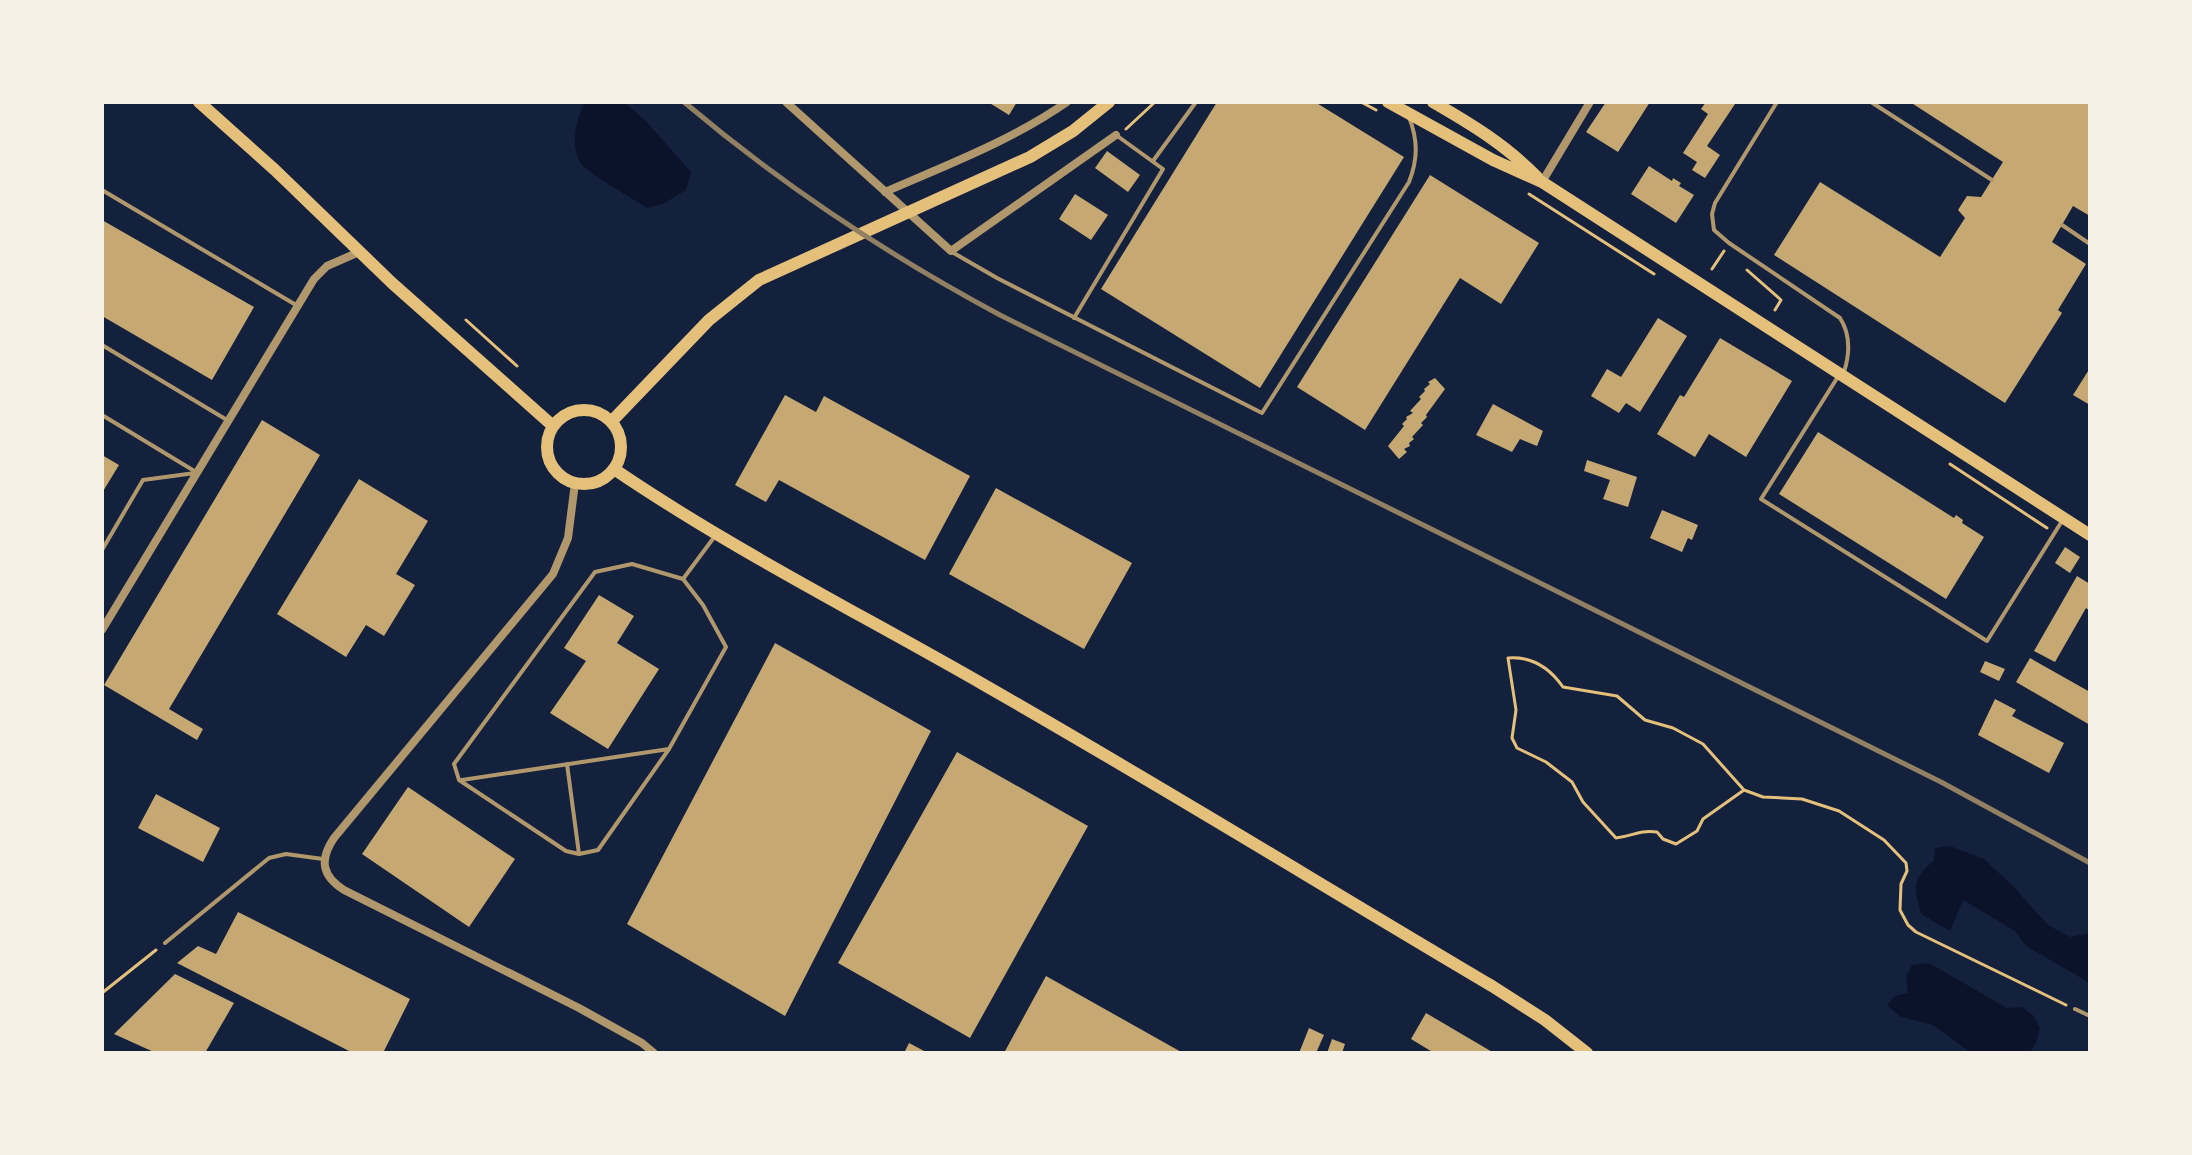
<svg xmlns="http://www.w3.org/2000/svg" width="2192" height="1155" font-family="'Varela Round',sans-serif">
	<style>
		.water { fill: #0b132b }
		.building { fill: #c6a872 }
		.lines { fill: none; stroke-linecap: round; stroke-linejoin: round }
		.path { stroke: #e5c07b; stroke-width: 3 }
		.service { stroke: #b1986c; stroke-width: 4 }
		.minor { stroke: #b1986c; stroke-width: 8 }
		.secondary { stroke: #e5c07b; stroke-width: 12 }
		.primary { stroke: #e5c07b; stroke-width: 12 }
		.rail { stroke: #918062; stroke-width: 5 }
	</style>
	<rect width="100%" height="100%" fill="#14213d"/>
	<path class="water" d="M 585,102 L 624,102 L 645,120 L 691,172 L 686,190 L 663,204 L 647,208 C 634,199 586,173 580,162 C 570,145 576,119 585,102 Z
		M 1950,846 L 1984,859 L 2013,886 L 2048,925 L 2070,937 L 2090,933 L 2090,983 L 2026,946 L 2015,931 L 1963,900 L 1950,931 L 1921,914 C 1914,886 1911,881 1934,860 L 1935,848 Z
		M 1929,963 L 2007,1008 L 2022,1007 L 2034,1016 L 2040,1028 L 2036,1044 L 2029,1053 L 1971,1053 L 1933,1025 L 1901,1017 L 1887,1005 L 1895,996 L 1908,993 L 1906,977 L 1912,965 Z"/>
	<path class="building" d="M 988,102 L 1017,102 L 1009,115 Z
		M 1217,102 L 1315,102 L 1404,157 L 1260,388 L 1101,289 Z
		M 1606,102 L 1650,102 L 1618,152 L 1586,132 Z
		M 1706,102 L 1735,104 L 1707,146 L 1720,155 L 1705,178 L 1692,170 L 1697,162 L 1683,153 L 1708,114 L 1701,109 Z
		M 1910,102 L 2090,102 L 2090,216 L 2073,206 L 2052,242 L 2086,264 L 2058,310 L 2062,313 L 2005,403 L 1774,255 L 1820,182 L 1940,257 L 1965,218 L 1958,210 L 1967,196 L 1981,197 L 2003,162 Z
		M 1107,151 L 1140,175 L 1128,192 L 1095,168 Z
		M 1649,166 L 1672,181 L 1673,178 L 1681,183 L 1679,186 L 1694,195 L 1676,223 L 1631,194 Z
		M 1430,175 L 1539,243 L 1501,304 L 1460,278 L 1365,430 L 1297,387 Z
		M 1075,194 L 1108,215 L 1091,240 L 1059,219 Z
		M 102,220 L 254,307 L 212,380 L 102,316 Z
		M 1658,318 L 1687,336 L 1640,412 L 1626,403 L 1619,413 L 1591,396 L 1607,369 L 1621,377 Z
		M 1720,338 L 1792,381 L 1746,457 L 1709,434 L 1695,457 L 1657,434 L 1680,395 L 1684,397 Z
		M 2090,368 L 2090,405 L 2073,395 Z
		M 1435,378 L 1445,389 L 1426,415 L 1427,417 L 1421,423 L 1423,425 L 1412,437 L 1414,439 L 1409,443 L 1410,446 L 1404,449 L 1407,452 L 1399,459 L 1388,446 L 1404,426 L 1402,424 L 1407,419 L 1406,417 L 1413,413 L 1410,411 L 1421,399 L 1419,397 L 1425,391 L 1424,389 L 1430,384 L 1428,382 Z
		M 785,395 L 816,412 L 824,396 L 970,476 L 925,560 L 779,480 L 766,502 L 735,485 Z
		M 1493,404 L 1543,431 L 1537,446 L 1520,439 L 1512,452 L 1476,435 Z
		M 262,420 L 320,455 L 169,709 L 203,729 L 197,740 L 104,685 Z
		M 1818,432 L 1954,518 L 1956,515 L 1963,520 L 1962,523 L 1984,537 L 1946,599 L 1779,494 Z
		M 102,455 L 119,465 L 102,493 Z
		M 1587,460 L 1637,477 L 1628,507 L 1603,499 L 1610,480 L 1584,471 Z
		M 359,479 L 428,521 L 396,574 L 415,585 L 384,636 L 366,625 L 346,657 L 277,614 Z
		M 996,488 L 1132,563 L 1084,649 L 949,574 Z
		M 1662,510 L 1698,525 L 1692,540 L 1688,538 L 1682,552 L 1650,538 Z
		M 2065,547 L 2080,557 L 2070,573 L 2055,563 Z
		M 2077,576 L 2090,584 L 2090,611 L 2086,608 L 2055,662 L 2034,651 Z
		M 599,595 L 634,616 L 617,643 L 659,669 L 608,749 L 550,713 L 586,661 L 564,648 Z
		M 775,643 L 931,731 L 785,1016 L 627,924 Z
		M 2030,658 L 2090,692 L 2090,725 L 2016,682 Z
		M 1985,661 L 2005,669 L 1999,681 L 1980,672 Z
		M 1995,699 L 2016,710 L 2012,716 L 2064,743 L 2049,773 L 1978,735 Z
		M 957,752 L 1088,826 L 970,1038 L 838,963 Z
		M 408,787 L 515,859 L 469,927 L 362,854 Z
		M 156,794 L 220,828 L 203,862 L 138,828 Z
		M 238,912 L 410,999 L 383,1053 L 353,1053 L 177,963 L 198,946 L 216,954 Z
		M 175,974 L 234,1003 L 205,1053 L 156,1053 L 114,1034 Z
		M 1046,976 L 1183,1053 L 1004,1053 Z
		M 1426,1013 L 1494,1053 L 1434,1053 L 1411,1039 Z
		M 1309,1028 L 1324,1035 L 1316,1053 L 1299,1053 Z
		M 1332,1039 L 1345,1044 L 1342,1053 L 1327,1053 Z
		M 909,1043 L 928,1053 L 904,1053 Z"/>
	<g class="lines">
		<path class="path" d="M 1361,102 L 1376,110
			M 1126,129 L 1155,102
			M 1529,194 L 1654,274
			M 1712,269 L 1724,251
			M 1747,270 L 1781,300 L 1775,310
			M 466,320 L 517,366
			M 1950,464 L 2047,528
			M 1744,790 L 1703,819 L 1697,831 L 1676,844 L 1663,839 L 1657,832 C 1638,830 1633,836 1616,838 L 1583,802 L 1572,782 L 1546,762 L 1517,748 L 1512,738 L 1516,710 L 1508,658 C 1532,656 1549,667 1563,687 L 1617,696 L 1645,720 L 1673,728 L 1703,744 L 1744,790 L 1763,797 L 1802,799 L 1839,811 L 1884,840 L 1906,863 L 1907,871 L 1901,884 L 1900,910 L 1908,925 L 1916,932 L 2066,1005
			M 102,993 L 156,950"/>
		<path class="service" d="M 1777,102 L 1715,203 L 1712,214 L 1714,230 L 1729,243 L 1840,318 C 1851,335 1850,353 1844,372
			M 1871,102 L 1992,180
			M 1153,161 L 1196,102
			M 102,190 L 296,305
			M 2062,225 L 2090,244
			M 952,252 L 997,278 L 1262,413 L 1409,182 C 1418,159 1418,140 1409,117
			M 1074,318 L 1163,169 L 1116,135
			M 102,345 L 227,420
			M 1839,375 L 1761,499 L 1987,641 L 2062,521
			M 102,415 L 196,472
			M 102,550 L 143,480 L 195,473
			M 683,579 L 703,605 L 726,647 L 669,749 L 598,850 L 579,854 L 566,851 L 459,780 L 454,764 L 595,572 L 632,564 L 683,579 L 715,536
			M 567,764 L 579,854
			M 462,780 L 669,749
			M 165,943 L 269,858 L 286,854 L 323,859
			M 2075,1009 L 2090,1016"/>
		<path class="minor" d="M 786,102 L 951,251 L 1116,135
			M 1542,182 L 1590,102
			M 885,192 C 947,165 1011,141 1067,102
			M 575,483 L 568,538 L 553,574 L 334,838 C 319,860 322,876 344,890 L 579,1008 L 642,1043 L 654,1053
			M 102,630 L 314,279 L 327,266 L 359,252"/>
		<path class="secondary" d="M 614,469 C 733,550 861,614 986,686 C 1156,783 1323,886 1492,986 L 1545,1020 L 1587,1053"/>
		<path class="primary" d="M 199,102 L 275,170 L 392,283 L 553,426
			M 1388,102 L 1493,160 L 1542,182 L 2090,535
			M 1433,102 C 1471,124 1506,145 1537,177
			M547 447a37 37 0 1 1 74 0a37 37 0 1 1-74 0Z
			M 611,422 L 709,320 L 759,280 L 1030,157 L 1073,131 L 1109,102"/>
		<path class="rail" d="M 684,102 C 782,185 888,255 1000,315 L 1941,782 L 2090,863"/>
	</g>
	<rect width="2192" height="1155" fill="none" stroke="#f6f1e7" stroke-width="208"/>
</svg>
